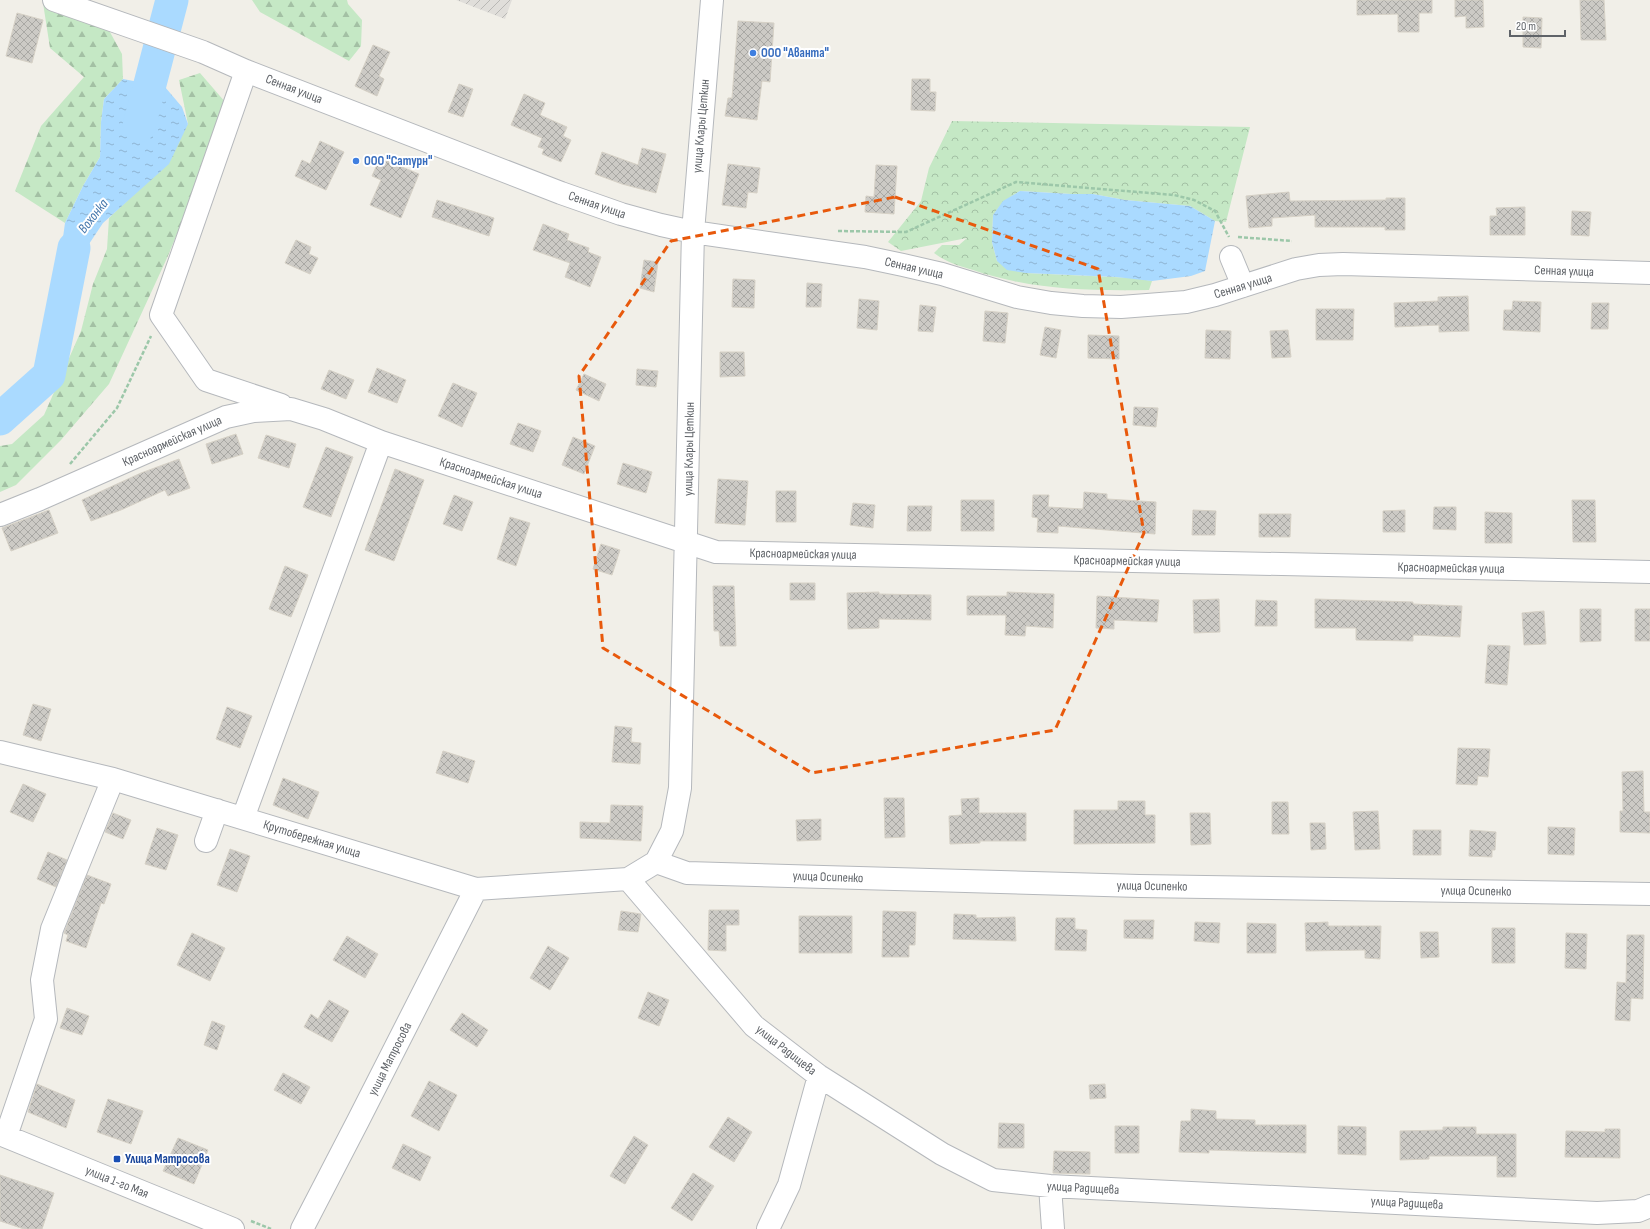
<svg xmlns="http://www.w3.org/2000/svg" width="1650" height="1229" font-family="'Sofia Sans Condensed',sans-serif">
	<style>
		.industrial { fill: url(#industrial-furrows) }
		.forest { fill: url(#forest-firs) }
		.park { fill: url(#park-crowns) }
		.water { fill: url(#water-ripples) }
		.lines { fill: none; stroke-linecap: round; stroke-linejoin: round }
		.river { stroke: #aadaff; stroke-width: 33 }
		.building { fill: url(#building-cross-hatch); stroke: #d6d1c6 }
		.minor-casing { stroke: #b5b8bc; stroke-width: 24 }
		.path { stroke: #9cc7a9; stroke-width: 2.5; stroke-dasharray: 4 2; stroke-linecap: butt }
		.minor { stroke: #fff; stroke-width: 22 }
		.marked { fill: none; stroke: #e8590c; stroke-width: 3; stroke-dasharray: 8 5; stroke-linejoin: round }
		.shop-dot { fill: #3f7fe0; stroke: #fff; stroke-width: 1.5 }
		.transit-dot { fill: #1a4fb4; stroke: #fff; stroke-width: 1.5 }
		.labels { text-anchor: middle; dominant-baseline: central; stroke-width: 4; stroke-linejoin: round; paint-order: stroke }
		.shop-label { font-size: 13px; font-weight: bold; fill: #366cbe; stroke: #fff; text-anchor: start }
		.street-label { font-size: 13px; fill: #5f6368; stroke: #fff }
		.transit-label { font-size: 13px; font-weight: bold; fill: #164399; stroke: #fff; text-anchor: start }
		.water-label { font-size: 14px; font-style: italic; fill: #4174aa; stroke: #fff }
	</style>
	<defs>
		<pattern id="industrial-furrows" width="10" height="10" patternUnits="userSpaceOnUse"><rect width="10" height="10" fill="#e0deda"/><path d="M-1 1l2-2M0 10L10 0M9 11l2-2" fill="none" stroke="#b9b8b5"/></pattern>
		<pattern id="forest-firs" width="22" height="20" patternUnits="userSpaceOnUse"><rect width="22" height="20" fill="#c5e8c5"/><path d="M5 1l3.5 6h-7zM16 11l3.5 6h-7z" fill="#a3c0a4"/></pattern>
		<pattern id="park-crowns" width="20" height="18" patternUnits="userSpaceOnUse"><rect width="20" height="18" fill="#c5e8c5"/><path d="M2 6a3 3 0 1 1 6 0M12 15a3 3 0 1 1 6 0" fill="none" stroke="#a3c0a4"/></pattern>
		<pattern id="water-ripples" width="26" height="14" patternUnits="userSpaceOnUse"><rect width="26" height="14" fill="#aadaff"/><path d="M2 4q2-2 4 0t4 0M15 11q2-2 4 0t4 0" fill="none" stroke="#8eb4d2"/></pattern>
		<pattern id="building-cross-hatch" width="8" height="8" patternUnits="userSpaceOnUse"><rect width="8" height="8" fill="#cccac5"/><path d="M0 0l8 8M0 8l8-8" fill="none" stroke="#a9a8a4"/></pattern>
	</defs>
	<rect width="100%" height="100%" fill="#f1efe8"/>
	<path class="industrial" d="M 456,0 L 512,0 L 505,19 Z"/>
	<path class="forest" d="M 252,0 L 347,0 L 348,4 L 362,20 L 361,46 L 349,61 L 260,12 Z
		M 43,3 L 105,23 L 122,54 L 123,79 L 104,99 L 101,122 L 100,157 L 83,186 L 65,223 L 15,191 L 41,126 L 84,77 L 50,48 Z
		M 200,73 L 226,103 L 204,169 L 167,258 L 109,384 L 61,440 L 16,485 L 0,492 L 0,446 L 12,444 L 44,415 L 81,331 L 93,284 L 107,249 L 109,218 L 131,197 L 188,124 L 179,80 Z"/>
	<path class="park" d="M 952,121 L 1250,127 L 1226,222 L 1215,221 L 1190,206 L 1125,200 L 1093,194 L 1071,194 L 1020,191 L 1003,202 L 993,215 L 992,242 L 997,261 L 1026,273 L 1134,278 L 1152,281 L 1149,290 C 1087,291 1032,290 973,270 C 959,266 946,262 934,253 L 942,245 L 959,245 L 967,238 L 901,251 L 888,242 L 921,201 L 929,168 Z"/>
	<path class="water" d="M 123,79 L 165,87 L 182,107 L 188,124 L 169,164 L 103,223 L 87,247 L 76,280 L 65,291 L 55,282 L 60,259 L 65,223 L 83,186 L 100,157 L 101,122 L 104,99 Z
		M 1020,191 L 1071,194 L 1093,194 L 1125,200 L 1190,206 L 1215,221 L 1205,271 L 1191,276 L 1152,281 L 1116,277 L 1026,273 L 1007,270 L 997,261 L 992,242 L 993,215 L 1003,201 Z"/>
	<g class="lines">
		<path class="river" d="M 139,126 L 172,0
			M 0,419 L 49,375 L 74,248"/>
	</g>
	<path class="building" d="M 1357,0 L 1432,0 L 1432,13 L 1419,13 L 1419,32 L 1398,32 L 1398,14 L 1357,15 Z
		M 1455,0 L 1483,0 L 1484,27 L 1466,28 L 1466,16 L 1455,17 Z
		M 1580,0 L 1604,0 L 1606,40 L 1581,40 Z
		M 17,13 L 43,20 L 32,63 L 6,56 Z
		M 1523,17 L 1542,18 L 1541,48 L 1523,47 Z
		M 738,21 L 774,23 L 770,82 L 762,81 L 757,120 L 725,116 L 728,98 L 732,98 Z
		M 373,45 L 390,52 L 379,76 L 384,79 L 377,96 L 355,86 Z
		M 912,79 L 930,79 L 930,92 L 936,92 L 935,111 L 911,110 Z
		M 459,84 L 473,89 L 463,117 L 448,112 Z
		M 524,94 L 545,103 L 540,115 L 567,127 L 563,136 L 571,140 L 561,162 L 542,154 L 544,149 L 538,147 L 542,138 L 511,125 Z
		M 320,141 L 344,152 L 326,190 L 295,176 L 302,160 L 310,164 Z
		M 642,148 L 666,154 L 656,193 L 622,184 L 595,174 L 602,152 L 638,165 Z
		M 380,158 L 419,174 L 401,218 L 370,205 L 381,180 L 372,176 Z
		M 728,164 L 760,168 L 757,193 L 748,192 L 746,208 L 722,205 Z
		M 876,165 L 897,166 L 894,214 L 865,212 L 866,196 L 874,197 Z
		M 1289,192 L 1290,201 L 1386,200 L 1386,198 L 1405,198 L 1405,230 L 1385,230 L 1385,227 L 1315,227 L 1315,215 L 1272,218 L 1272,226 L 1249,228 L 1246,196 Z
		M 437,200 L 494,218 L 489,236 L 432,217 Z
		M 1525,207 L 1525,235 L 1490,235 L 1490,216 L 1497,216 L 1496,208 Z
		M 1572,211 L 1591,212 L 1589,236 L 1571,235 Z
		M 543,224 L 569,234 L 567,240 L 589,248 L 588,252 L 601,257 L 590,287 L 565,277 L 570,263 L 533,250 Z
		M 296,240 L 311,247 L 309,254 L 318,258 L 310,274 L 285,263 Z
		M 644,260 L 658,262 L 654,292 L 640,288 Z
		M 733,279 L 755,280 L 754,308 L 732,307 Z
		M 807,283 L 822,284 L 821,307 L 806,307 Z
		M 1468,296 L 1469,331 L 1439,332 L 1439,325 L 1395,327 L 1394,303 L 1438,301 L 1438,297 Z
		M 859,299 L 879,301 L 877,330 L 857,328 Z
		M 1513,301 L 1541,302 L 1540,332 L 1503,330 L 1504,310 L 1512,310 Z
		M 1592,303 L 1609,303 L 1608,329 L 1591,329 Z
		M 920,305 L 936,307 L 933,332 L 918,331 Z
		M 1316,309 L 1354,309 L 1353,340 L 1316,340 Z
		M 985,311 L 1008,313 L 1005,343 L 983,341 Z
		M 1045,327 L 1061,330 L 1056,358 L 1040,355 Z
		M 1206,330 L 1231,331 L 1230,359 L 1205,358 Z
		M 1288,330 L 1291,357 L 1272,358 L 1270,331 Z
		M 1088,335 L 1119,336 L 1119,359 L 1088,358 Z
		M 720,352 L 744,352 L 745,376 L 720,377 Z
		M 377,368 L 406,380 L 397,403 L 368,392 Z
		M 637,369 L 658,371 L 656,387 L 636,385 Z
		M 329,370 L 354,380 L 346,399 L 321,389 Z
		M 584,374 L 606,384 L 599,401 L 576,390 Z
		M 453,383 L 477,393 L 462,427 L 438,416 Z
		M 1134,407 L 1158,408 L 1156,427 L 1133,425 Z
		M 518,423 L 541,431 L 533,452 L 510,444 Z
		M 236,434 L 243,454 L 212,464 L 206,444 Z
		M 266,435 L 296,444 L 289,468 L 258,458 Z
		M 573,437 L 595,446 L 584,474 L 562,465 Z
		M 326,447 L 353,457 L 331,517 L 303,507 Z
		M 179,459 L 190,488 L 168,496 L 165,490 L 121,510 L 91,521 L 82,500 L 141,473 Z
		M 623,463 L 652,472 L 646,493 L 617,484 Z
		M 395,469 L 424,480 L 394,561 L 365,550 Z
		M 718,479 L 748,481 L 745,525 L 715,523 Z
		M 776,491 L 796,491 L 796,522 L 776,522 Z
		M 1084,492 L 1107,494 L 1107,499 L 1156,502 L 1155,534 L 1058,526 L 1058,533 L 1037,532 L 1038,518 L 1032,517 L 1033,495 L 1049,495 L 1048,507 L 1083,509 Z
		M 454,495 L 473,502 L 462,531 L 443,524 Z
		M 961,500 L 994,500 L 994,531 L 961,531 Z
		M 1572,500 L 1595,500 L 1596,542 L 1573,542 Z
		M 853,503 L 875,505 L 873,528 L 850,525 Z
		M 908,506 L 932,506 L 931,531 L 907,531 Z
		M 1434,507 L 1456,507 L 1456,530 L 1433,529 Z
		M 49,510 L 58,533 L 11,551 L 2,528 Z
		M 1193,510 L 1216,511 L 1215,535 L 1192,535 Z
		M 1405,510 L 1405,532 L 1383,532 L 1383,511 Z
		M 1485,512 L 1512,513 L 1512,543 L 1485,543 Z
		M 1259,514 L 1291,514 L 1290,537 L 1259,537 Z
		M 510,517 L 530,523 L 516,566 L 497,559 Z
		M 601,544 L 620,550 L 612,575 L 593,569 Z
		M 285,566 L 308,575 L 291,617 L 269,609 Z
		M 790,583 L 815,583 L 815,600 L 790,600 Z
		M 713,586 L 734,586 L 736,646 L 720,646 L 719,631 L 714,631 Z
		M 879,592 L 879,594 L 931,595 L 931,620 L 879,619 L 879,628 L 848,629 L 847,593 Z
		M 1007,592 L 1054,594 L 1053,628 L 1026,626 L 1025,636 L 1005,635 L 1006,615 L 967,615 L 967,596 L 1007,596 Z
		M 1097,596 L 1159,600 L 1157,622 L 1114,620 L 1114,629 L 1096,628 Z
		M 1219,599 L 1220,632 L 1194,633 L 1193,600 Z
		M 1315,599 L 1413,602 L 1413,604 L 1462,606 L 1460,637 L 1413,635 L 1413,641 L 1356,640 L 1356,628 L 1315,628 Z
		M 1256,600 L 1277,601 L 1277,626 L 1255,626 Z
		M 1580,609 L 1601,609 L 1601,641 L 1580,642 Z
		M 1635,609 L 1650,609 L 1650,641 L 1635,641 Z
		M 1544,611 L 1546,644 L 1524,645 L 1522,613 Z
		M 1488,645 L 1510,646 L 1507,685 L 1485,683 Z
		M 33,704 L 51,709 L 41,741 L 23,735 Z
		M 227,707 L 252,716 L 240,748 L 216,739 Z
		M 615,726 L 632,728 L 631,742 L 641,743 L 640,764 L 612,762 Z
		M 1458,748 L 1490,749 L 1488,777 L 1478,776 L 1477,785 L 1456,784 Z
		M 443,751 L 475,761 L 468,783 L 436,773 Z
		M 1643,771 L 1644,812 L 1650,812 L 1650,833 L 1620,832 L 1620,811 L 1623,811 L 1622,772 Z
		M 283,778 L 319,792 L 308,819 L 273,805 Z
		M 23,784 L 46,794 L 33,822 L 10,812 Z
		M 884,798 L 904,798 L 905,837 L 885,838 Z
		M 979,798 L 979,813 L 1026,813 L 1026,841 L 980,841 L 980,843 L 950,844 L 949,816 L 962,815 L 961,799 Z
		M 1118,801 L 1145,801 L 1145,815 L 1155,815 L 1155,843 L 1074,844 L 1074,810 L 1118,810 Z
		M 1272,802 L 1288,802 L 1289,834 L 1272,834 Z
		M 611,805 L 643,806 L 641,841 L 580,838 L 580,822 L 610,823 Z
		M 1378,811 L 1380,849 L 1355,850 L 1353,812 Z
		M 113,813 L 131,820 L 123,839 L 105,832 Z
		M 1190,813 L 1210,813 L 1211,844 L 1191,845 Z
		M 821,819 L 821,840 L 797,841 L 796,820 Z
		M 1310,823 L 1325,823 L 1326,849 L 1311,850 Z
		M 1548,827 L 1575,828 L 1574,855 L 1548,854 Z
		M 157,828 L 178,835 L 166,870 L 145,864 Z
		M 1413,830 L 1441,830 L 1441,855 L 1413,855 Z
		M 1470,830 L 1496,832 L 1495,850 L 1492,850 L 1492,857 L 1469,856 Z
		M 230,849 L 250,856 L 237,892 L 217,885 Z
		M 48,852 L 67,860 L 56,887 L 37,879 Z
		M 87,875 L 111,884 L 104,904 L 101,903 L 86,948 L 66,941 L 68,935 L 64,933 Z
		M 709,910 L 739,910 L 739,925 L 726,925 L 726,951 L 708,950 Z
		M 621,911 L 641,914 L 638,932 L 618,930 Z
		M 883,911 L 916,912 L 915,945 L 909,945 L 909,957 L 882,957 Z
		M 954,914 L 976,915 L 976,918 L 1015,917 L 1016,941 L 953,939 Z
		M 799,916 L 852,916 L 852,953 L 799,953 Z
		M 1056,918 L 1075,918 L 1075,929 L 1087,930 L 1086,951 L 1055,950 Z
		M 1124,920 L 1154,920 L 1153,939 L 1124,938 Z
		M 1195,922 L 1220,923 L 1219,943 L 1194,941 Z
		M 1328,922 L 1328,926 L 1381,926 L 1380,959 L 1365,958 L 1365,950 L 1306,951 L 1305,923 Z
		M 1247,923 L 1276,924 L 1276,953 L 1247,953 Z
		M 1492,928 L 1515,928 L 1515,963 L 1492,963 Z
		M 1420,932 L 1438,932 L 1439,957 L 1421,958 Z
		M 192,933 L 225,948 L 210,981 L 177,965 Z
		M 1566,933 L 1587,934 L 1586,969 L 1565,968 Z
		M 1627,935 L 1644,935 L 1643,999 L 1631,998 L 1630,1021 L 1615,1020 L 1617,982 L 1626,983 Z
		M 347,936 L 378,954 L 365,978 L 333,960 Z
		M 548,946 L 569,958 L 550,990 L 530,978 Z
		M 648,992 L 669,1000 L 659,1026 L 638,1018 Z
		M 329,1000 L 349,1011 L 332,1042 L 304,1027 L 311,1014 L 318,1019 Z
		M 67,1008 L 89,1016 L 82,1035 L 60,1028 Z
		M 462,1013 L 488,1030 L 477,1047 L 450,1030 Z
		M 212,1021 L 225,1026 L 217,1050 L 204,1045 Z
		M 283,1073 L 310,1087 L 301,1104 L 274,1090 Z
		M 429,1081 L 457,1095 L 439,1131 L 411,1116 Z
		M 37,1084 L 75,1100 L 66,1128 L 28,1112 Z
		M 1105,1084 L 1106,1098 L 1090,1099 L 1089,1085 Z
		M 108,1099 L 143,1111 L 131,1144 L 97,1132 Z
		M 1191,1109 L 1216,1111 L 1216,1119 L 1255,1120 L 1255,1125 L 1306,1125 L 1306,1153 L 1209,1150 L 1209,1153 L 1179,1152 L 1181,1121 L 1191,1121 Z
		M 728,1117 L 752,1132 L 734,1162 L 709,1147 Z
		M 999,1123 L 1024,1124 L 1024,1148 L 998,1148 Z
		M 1115,1126 L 1139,1126 L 1139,1153 L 1115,1153 Z
		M 1338,1126 L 1366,1127 L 1366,1155 L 1338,1154 Z
		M 1443,1127 L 1476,1127 L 1476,1134 L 1516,1134 L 1516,1177 L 1497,1177 L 1497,1156 L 1429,1156 L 1429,1159 L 1400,1160 L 1400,1131 L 1443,1130 Z
		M 1605,1129 L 1620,1129 L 1620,1158 L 1565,1157 L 1566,1131 L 1605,1132 Z
		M 634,1136 L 648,1145 L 625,1184 L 610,1176 Z
		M 178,1138 L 208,1150 L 194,1184 L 163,1171 Z
		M 403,1144 L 431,1157 L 420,1181 L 392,1168 Z
		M 1054,1151 L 1090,1152 L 1090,1174 L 1053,1173 Z
		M 693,1173 L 714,1186 L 692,1221 L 671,1208 Z
		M 0,1175 L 54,1193 L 42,1229 L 24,1229 L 0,1221 Z"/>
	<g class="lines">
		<g class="minor-casing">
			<path id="minor" d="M 54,0 L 203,52 L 246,71 L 561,193 L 621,214 L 661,225 L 693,232 L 865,257 L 903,265 L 942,274 L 1017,297 L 1051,303 L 1083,306 L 1121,307 L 1186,302 L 1215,295 L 1296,269 L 1319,265 L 1343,264 L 1650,273
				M 246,71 L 161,315 L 206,380 L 281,405
				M 1231,257 L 1243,286
				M 0,515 L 40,499 L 226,417 L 254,411 L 291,409 L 324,419 L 381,442 L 716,552 L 1650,572
				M 0,752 L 113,779 L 476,889 L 628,879 L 656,862 L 672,831 L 680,788 L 693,232 L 712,0
				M 243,818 L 381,442
				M 206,841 L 217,810
				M 656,862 L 687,873 L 1139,886 L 1650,894
				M 628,879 L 754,1026 L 819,1076 L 942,1154 L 993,1180 L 1050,1186 L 1597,1213 L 1638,1211 L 1650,1206
				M 0,1134 L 233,1229
				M 6,1136 L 46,1019 L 42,980 L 52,929 L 113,779
				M 1050,1186 L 1053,1229
				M 302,1229 L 358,1121 L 476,889
				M 768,1229 L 789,1185 L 819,1076"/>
		</g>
		<path class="path" d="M 838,231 L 906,232 L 1016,182 L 1174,195 L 1194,200 L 1215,211 L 1229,237
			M 1238,237 L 1292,241
			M 70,464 L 117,408 L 151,336
			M 251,1221 L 271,1229"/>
		<use href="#minor" class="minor"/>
	</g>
	<path class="marked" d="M 895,197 L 1098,269 L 1144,533 L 1055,730 L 812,773 L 603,648 L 579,376 L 671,241 Z"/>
	<g class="shop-dot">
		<circle cx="753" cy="53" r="4"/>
		<circle cx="356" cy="161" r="4"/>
	</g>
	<rect class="transit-dot" x="113" y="1155" width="8" height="8" rx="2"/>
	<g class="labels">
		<g class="shop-label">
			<text x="761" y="53">ООО "Аванта"</text>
			<text x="364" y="161">ООО "Сатурн"</text>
		</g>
		<g class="street-label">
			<text transform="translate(294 89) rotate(21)">Сенная улица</text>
			<text transform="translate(701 126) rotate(-85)">улица Клары Цеткин</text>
			<text transform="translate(597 205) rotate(19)">Сенная улица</text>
			<text transform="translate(914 268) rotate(13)">Сенная улица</text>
			<text transform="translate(1564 271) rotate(2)">Сенная улица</text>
			<text transform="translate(1243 286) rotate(-17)">Сенная улица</text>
			<text transform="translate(172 441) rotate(-24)">Красноармейская улица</text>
			<text transform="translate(689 449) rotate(-89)">улица Клары Цеткин</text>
			<text transform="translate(491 478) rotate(18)">Красноармейская улица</text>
			<text transform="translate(803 554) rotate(1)">Красноармейская улица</text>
			<text transform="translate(1127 561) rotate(1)">Красноармейская улица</text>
			<text transform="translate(1451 568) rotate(1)">Красноармейская улица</text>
			<text transform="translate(312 839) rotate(17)">Крутобережная улица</text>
			<text transform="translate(828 877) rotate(2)">улица Осипенко</text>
			<text transform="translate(1152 886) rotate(1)">улица Осипенко</text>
			<text transform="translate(1476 891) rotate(1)">улица Осипенко</text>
			<text transform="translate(786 1050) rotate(38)">улица Радищева</text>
			<text transform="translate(390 1059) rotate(-63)">улица Матросова</text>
			<text transform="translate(117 1182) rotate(22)">улица 1-го Мая</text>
			<text transform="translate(1083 1188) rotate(3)">улица Радищева</text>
			<text transform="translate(1407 1203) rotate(3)">улица Радищева</text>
		</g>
		<g class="transit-label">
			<text x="125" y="1159">Улица Матросова</text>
		</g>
		<g class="water-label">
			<text transform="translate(93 216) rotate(-52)">Вохонка</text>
		</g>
	</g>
	<path d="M1510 30v6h55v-6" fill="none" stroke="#5f6368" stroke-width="2"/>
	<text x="1516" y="30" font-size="12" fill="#5f6368" stroke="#ffffff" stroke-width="3" paint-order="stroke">20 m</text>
</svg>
